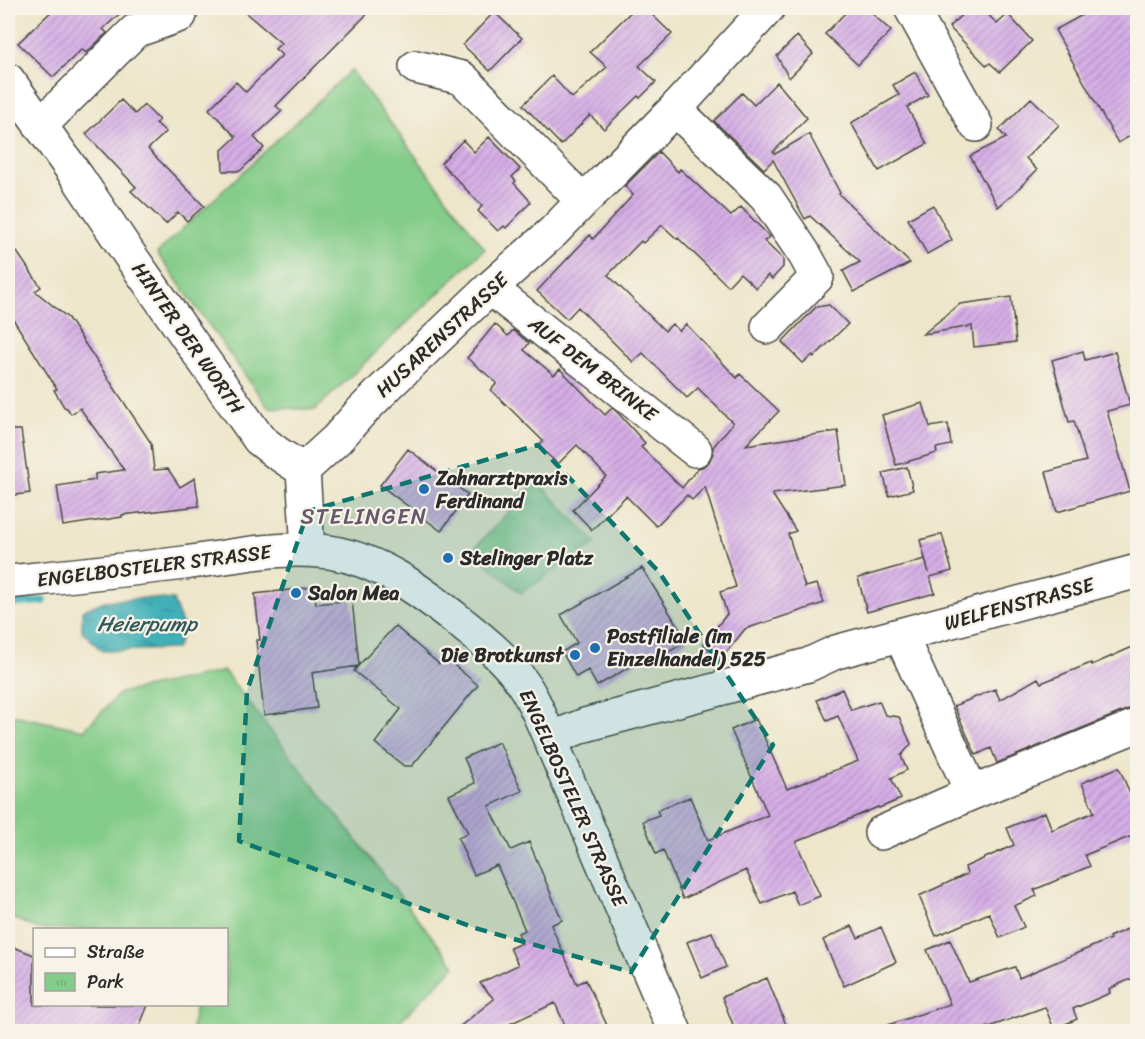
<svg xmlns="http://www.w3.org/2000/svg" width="1145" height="1039" font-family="Sriracha,sans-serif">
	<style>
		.grass { fill: #83cc89; stroke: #577c5a; stroke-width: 1.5 }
		.park { fill: url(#park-tufts); stroke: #577c5a; stroke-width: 1.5 }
		.water { fill: url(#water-ripples); stroke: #356e71; stroke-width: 1.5 }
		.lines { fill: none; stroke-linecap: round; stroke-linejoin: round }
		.stream { stroke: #3fb0b7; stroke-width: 8 }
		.building { fill: url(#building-hatch) }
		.minor-casing { stroke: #484743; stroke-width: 36 }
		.minor { stroke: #fff; stroke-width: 33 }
		.marked { fill: #0f766e; fill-opacity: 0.2; stroke: #0f766e; stroke-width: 4.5; stroke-dasharray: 12 8; stroke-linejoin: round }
		.poi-dot { fill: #1f6fb2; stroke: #f7f3e8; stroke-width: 2 }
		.labels { text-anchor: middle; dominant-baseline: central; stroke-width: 4.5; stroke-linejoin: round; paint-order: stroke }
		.street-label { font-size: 20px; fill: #2b2b2b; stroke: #f7f3e8 }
		.poi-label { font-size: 20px; font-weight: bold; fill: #2b2b2b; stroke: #f7f3e8; text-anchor: start }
		.water-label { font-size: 21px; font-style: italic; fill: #325a5c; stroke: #f7f3e8 }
		.quarter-label { font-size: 22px; letter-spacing: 1.5px; fill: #67596d; stroke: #f7f3e8 }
	</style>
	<defs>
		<pattern id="park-tufts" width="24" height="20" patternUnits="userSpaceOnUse" patternTransform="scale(1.5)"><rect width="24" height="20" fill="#83cc89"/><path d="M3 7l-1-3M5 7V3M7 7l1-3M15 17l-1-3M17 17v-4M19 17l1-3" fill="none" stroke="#71af76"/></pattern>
		<pattern id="water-ripples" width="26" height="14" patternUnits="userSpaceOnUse" patternTransform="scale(1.5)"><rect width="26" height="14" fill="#3fb0b7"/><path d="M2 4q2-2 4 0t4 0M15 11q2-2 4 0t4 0" fill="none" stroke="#358f95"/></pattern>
		<pattern id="building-hatch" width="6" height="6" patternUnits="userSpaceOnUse" patternTransform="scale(1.5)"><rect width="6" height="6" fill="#d6aee7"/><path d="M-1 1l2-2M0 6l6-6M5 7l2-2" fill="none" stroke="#ae8ebb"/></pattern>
	</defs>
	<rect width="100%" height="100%" fill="#f7f3e8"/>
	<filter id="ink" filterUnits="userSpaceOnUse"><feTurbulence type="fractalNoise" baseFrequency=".0167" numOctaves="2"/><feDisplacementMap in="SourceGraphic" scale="12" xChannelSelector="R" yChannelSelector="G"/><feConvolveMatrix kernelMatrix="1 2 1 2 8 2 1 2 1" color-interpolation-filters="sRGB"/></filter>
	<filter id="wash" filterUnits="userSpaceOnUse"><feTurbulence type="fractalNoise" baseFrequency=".008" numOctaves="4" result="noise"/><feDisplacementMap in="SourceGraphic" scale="24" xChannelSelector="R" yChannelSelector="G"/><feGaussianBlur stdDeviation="1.35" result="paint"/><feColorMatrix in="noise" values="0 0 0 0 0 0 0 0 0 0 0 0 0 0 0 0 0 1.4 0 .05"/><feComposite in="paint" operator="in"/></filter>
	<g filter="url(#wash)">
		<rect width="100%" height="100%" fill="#ede6ca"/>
		<path class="grass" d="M 351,70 L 485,249 L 315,410 L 268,407 L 157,253 Z
			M 224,671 L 455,966 L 390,1031 L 191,1031 L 196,1005 L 226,1004 L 226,930 L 38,929 L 8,916 L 8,714 L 84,730 L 120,693 Z"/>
		<path class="park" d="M 537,481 L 596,543 L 521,593 L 472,551 Z"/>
		<path class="water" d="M 147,598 L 173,600 L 184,629 L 176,649 L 102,651 L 82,631 L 82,611 L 104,601 Z"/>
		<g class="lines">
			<path class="stream" d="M 8,604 L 43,601"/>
		</g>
		<g id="blocks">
			<path class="building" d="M 55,8 L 126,8 L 103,29 L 107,33 L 86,53 L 82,49 L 53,77 L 18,43 Z
				M 240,8 L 373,8 L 276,106 L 282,111 L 254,137 L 264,148 L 240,171 L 223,171 L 222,150 L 236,137 L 209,109 L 236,82 L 246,92 L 282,55 L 275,49 L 281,43 Z
				M 635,8 L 645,8 L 672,34 L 639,66 L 656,82 L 640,98 L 638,96 L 604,129 L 590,115 L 561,145 L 523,105 L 552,76 L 572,98 L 607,67 L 590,52 Z
				M 850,8 L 866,8 L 891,31 L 858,65 L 825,34 Z
				M 969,8 L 982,8 L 997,24 L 1008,14 L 1032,41 L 1000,72 L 990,63 L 987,66 L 949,27 Z
				M 1095,8 L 1137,8 L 1137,132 L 1118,143 L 1055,30 Z
				M 494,12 L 522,38 L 490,71 L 463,45 Z
				M 797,36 L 813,54 L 789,78 L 777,56 Z
				M 915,72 L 928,95 L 907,107 L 927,144 L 879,171 L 851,123 L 899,95 L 893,85 Z
				M 777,82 L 807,118 L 773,152 L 775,154 L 809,134 L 840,193 L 839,194 L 910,263 L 854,292 L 843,271 L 860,262 L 810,216 L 805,219 L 773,160 L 764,169 L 714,121 L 742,93 L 754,105 Z
				M 1031,98 L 1059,125 L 1026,158 L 1037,170 L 1011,196 L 998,207 L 970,156 L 1006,138 L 999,130 Z
				M 121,100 L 135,114 L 144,105 L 159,120 L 156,123 L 166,132 L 148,149 L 204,206 L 187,221 L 178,212 L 166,224 L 131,191 L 136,187 L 86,134 Z
				M 489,137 L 520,169 L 512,177 L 516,181 L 514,183 L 531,202 L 506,228 L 504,226 L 498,231 L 478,211 L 482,206 L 441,163 L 463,140 L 474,152 Z
				M 659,152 L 678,172 L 680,169 L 731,216 L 741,207 L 769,236 L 770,237 L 764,241 L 783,259 L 783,267 L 772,279 L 768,275 L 756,288 L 740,273 L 728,286 L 678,238 L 677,239 L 662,225 L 643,243 L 641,241 L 608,275 L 665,331 L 672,324 L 679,331 L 686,324 L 737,378 L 740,374 L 779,411 L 746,445 L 838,431 L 846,485 L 772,494 L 796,531 L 788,534 L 805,587 L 817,584 L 824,603 L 745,629 L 721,659 L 703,644 L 727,614 L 720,592 L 736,587 L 705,487 L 692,500 L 687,495 L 656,526 L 626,496 L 592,530 L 573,510 L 606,476 L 577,445 L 558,464 L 538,446 L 543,441 L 491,390 L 497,383 L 467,358 L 495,324 L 508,336 L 513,330 L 529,343 L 524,350 L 554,375 L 560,369 L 605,415 L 612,408 L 617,412 L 645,443 L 641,447 L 682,488 L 698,468 L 702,467 L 709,462 L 713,453 L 713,447 L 733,423 L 698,388 L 687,398 L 643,353 L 633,362 L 578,307 L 567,319 L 537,291 L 590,235 L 593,239 L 633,195 L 625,186 Z
				M 933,205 L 952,240 L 927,254 L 908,219 Z
				M 8,239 L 41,287 L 35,291 L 68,318 L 151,443 L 154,470 L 168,469 L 180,487 L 195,478 L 199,506 L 122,515 L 122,517 L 63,526 L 57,486 L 95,480 L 95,474 L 124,470 L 80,408 L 71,414 L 67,408 L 64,407 L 54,390 L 57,389 L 8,311 Z
				M 1011,297 L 1016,342 L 974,347 L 972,326 L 923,334 L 960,304 Z
				M 829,305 L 848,324 L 814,357 L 813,355 L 803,363 L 782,342 L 816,307 Z
				M 1083,351 L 1085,360 L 1115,352 L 1130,405 L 1107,411 L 1130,491 L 1057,512 L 1046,472 L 1086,461 L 1074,421 L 1069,422 L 1052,360 Z
				M 923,403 L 930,427 L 948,424 L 951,445 L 936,448 L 937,453 L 896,465 L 882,415 Z
				M 8,430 L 21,430 L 30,493 L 8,496 Z
				M 408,449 L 468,495 L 441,531 L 380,485 Z
				M 907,467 L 913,490 L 889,496 L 883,473 Z
				M 942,534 L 952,571 L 930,577 L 935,593 L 867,612 L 858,578 L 925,559 L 929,573 L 920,540 Z
				M 642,568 L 687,641 L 649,664 L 645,658 L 597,686 L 588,670 L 576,677 L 562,652 L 577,643 L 561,615 Z
				M 314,587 L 316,604 L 352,600 L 359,665 L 395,626 L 439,664 L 444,657 L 478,685 L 412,766 L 404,766 L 375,743 L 401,709 L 354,671 L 358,666 L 312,673 L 317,708 L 264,715 L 256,640 L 260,640 L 255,594 Z
				M 1137,645 L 1137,707 L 1131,708 L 997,763 L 991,748 L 976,755 L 954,706 L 995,689 L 1000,700 L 1038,678 L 1041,683 L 1091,663 L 1092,665 Z
				M 842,689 L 851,710 L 879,701 L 885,715 L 899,717 L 911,744 L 901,756 L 907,770 L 891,778 L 901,799 L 879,808 L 878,807 L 796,842 L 820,896 L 798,905 L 792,891 L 762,904 L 746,870 L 683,899 L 663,850 L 656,854 L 643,821 L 659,815 L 657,810 L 690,797 L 708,840 L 768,815 L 731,730 L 756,719 L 787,789 L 858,761 L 838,716 L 827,721 L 817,700 Z
				M 499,742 L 522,791 L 489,806 L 511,850 L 529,842 L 562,920 L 551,925 L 577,984 L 586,980 L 610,1032 L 568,1032 L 555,1003 L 492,1032 L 453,1032 L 494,999 L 480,983 L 518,965 L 510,948 L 522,943 L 518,933 L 525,930 L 497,865 L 474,875 L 458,838 L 468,833 L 449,795 L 475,783 L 464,758 Z
				M 1119,767 L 1137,811 L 1137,834 L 1085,855 L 1090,866 L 1034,890 L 1037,896 L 1014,906 L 1024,927 L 1000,938 L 989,913 L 936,936 L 919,896 L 967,874 L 965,867 L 1014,845 L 1007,828 L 1045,812 L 1052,830 L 1094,812 L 1082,783 Z
				M 1137,925 L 1137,976 L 1109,989 L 1110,993 L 1073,1009 L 1077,1019 L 1054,1029 L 1045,1007 L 975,1032 L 879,1032 L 879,1028 L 950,1004 L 927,950 L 950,940 L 969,982 L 1015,967 L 1019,978 L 1110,939 L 1109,937 Z
				M 852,926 L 858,938 L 881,927 L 896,962 L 844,986 L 823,940 Z
				M 712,932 L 726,967 L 702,978 L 687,942 Z
				M 8,945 L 34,955 L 34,1005 L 148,1005 L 137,1032 L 8,1032 Z
				M 767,978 L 789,1032 L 736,1032 L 722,997 Z"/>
		</g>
	</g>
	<g filter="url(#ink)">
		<use href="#blocks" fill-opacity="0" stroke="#484743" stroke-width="1.5"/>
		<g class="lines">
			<g class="minor-casing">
				<path id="minor" d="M 911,8 L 976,125
					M 416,67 L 462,78 L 583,201
					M 8,80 L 78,178 L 129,254 L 259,439 L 277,453 L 303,470 L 308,550
					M 675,109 L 766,197 L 805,255 L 817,277 L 768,327
					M 40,126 L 135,31 L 180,15
					M 490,288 L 695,450
					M 303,470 L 337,439 L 360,413 L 389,384 L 490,288 L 553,232 L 583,201 L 605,180 L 675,109 L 768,8
					M 8,582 C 66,576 125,570 184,563 C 232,557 281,545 329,552 C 380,560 421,591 460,622 C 481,639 503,656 519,678 C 533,696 541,719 550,739 L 675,1032
					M 901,636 L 972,793 L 1138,725
					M 550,739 L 585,725 L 808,665 L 836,652 L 1138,571
					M 881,833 L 972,793"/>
			</g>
			<use href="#minor" class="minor"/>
		</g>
	</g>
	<path class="marked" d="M 538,445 L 659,572 L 773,745 L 631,972 L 475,928 L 239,841 L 247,691 L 308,511 Z"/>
	<g class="poi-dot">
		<circle cx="424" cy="489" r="6"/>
		<circle cx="448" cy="558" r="6"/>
		<circle cx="296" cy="593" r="6"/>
		<circle cx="595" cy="648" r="6"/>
		<circle cx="575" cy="655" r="6"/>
	</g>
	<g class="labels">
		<g class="street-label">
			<text transform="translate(442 335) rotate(-43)">HUSARENSTRASSE</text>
			<text transform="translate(188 338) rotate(55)">HINTER DER WORTH</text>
			<text transform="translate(593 369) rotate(38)">AUF DEM BRINKE</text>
			<text transform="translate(154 566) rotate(-7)">ENGELBOSTELER STRASSE</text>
			<text transform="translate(1019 604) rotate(-15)">WELFENSTRASSE</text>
			<text transform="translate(573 798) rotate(66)">ENGELBOSTELER STRASSE</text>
		</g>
		<g class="poi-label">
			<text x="436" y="478">Zahnarztpraxis<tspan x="436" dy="23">Ferdinand</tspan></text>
			<text x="460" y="558">Stelinger Platz</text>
			<text x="308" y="593">Salon Mea</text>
			<text x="607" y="636">Postfiliale (im<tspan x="607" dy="23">Einzelhandel) 525</tspan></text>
			<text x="563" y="655" text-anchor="end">Die Brotkunst</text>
		</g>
		<g class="water-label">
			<text x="147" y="624">Heierpump</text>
		</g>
		<g class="quarter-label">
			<text x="364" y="516">STELINGEN</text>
		</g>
	</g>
	<rect width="1145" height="1039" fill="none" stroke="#f7f3e8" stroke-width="30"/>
	<rect x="33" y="928" width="195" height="78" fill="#f7f3e8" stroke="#a5a39c" stroke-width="1.5"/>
	<rect x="45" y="948" width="30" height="9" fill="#ffffff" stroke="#a5a39c" stroke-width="1.5"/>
	<text x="87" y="958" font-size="18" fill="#2b2b2b">Straße</text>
	<rect x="45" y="973" width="30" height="18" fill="url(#park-tufts)" stroke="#a5a39c" stroke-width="1.5"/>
	<text x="87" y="988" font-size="18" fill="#2b2b2b">Park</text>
</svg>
